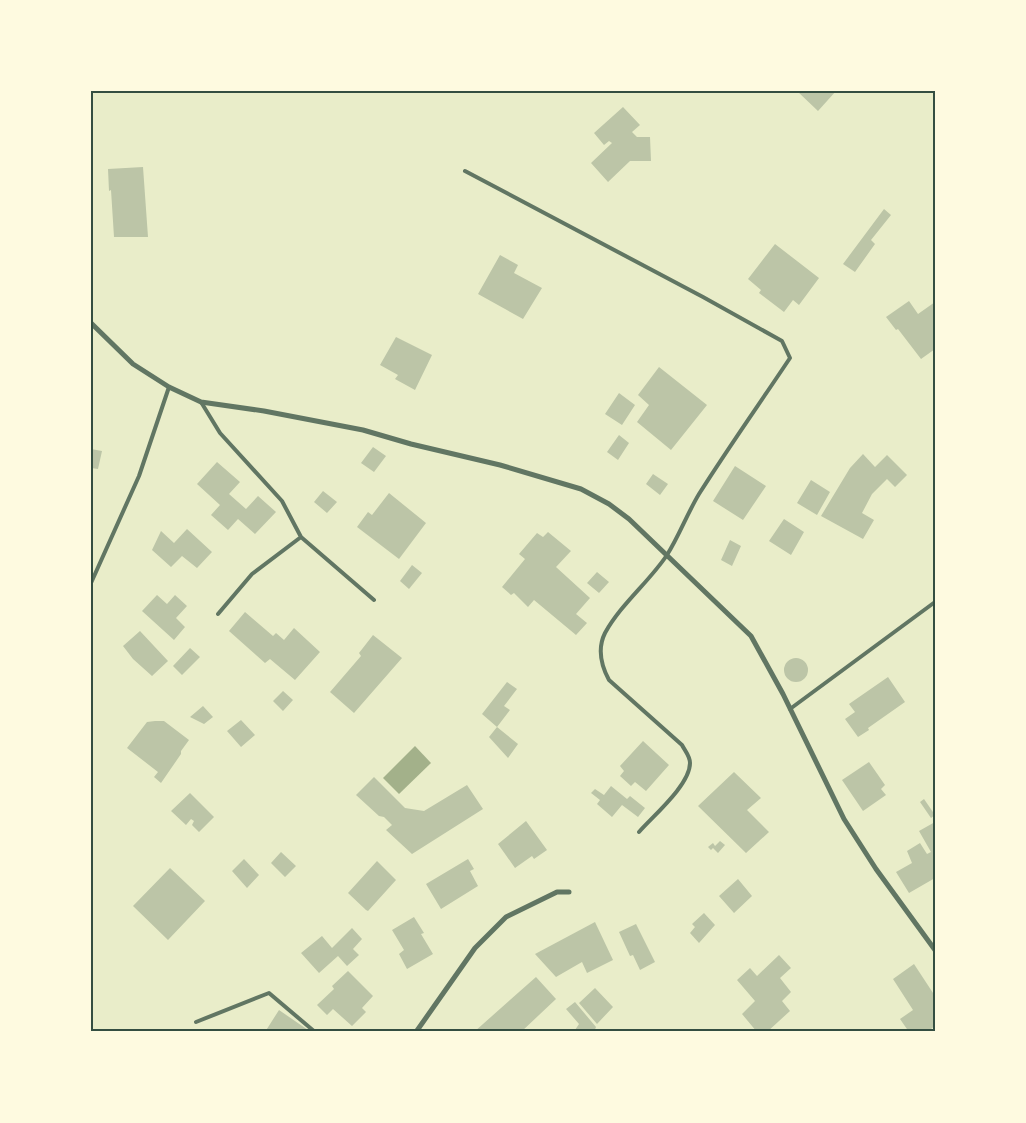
<svg xmlns="http://www.w3.org/2000/svg" width="1026" height="1123" font-family="'Source Sans 3',sans-serif">
	<style>
		.water { fill: #a3b18a }
		.building { fill: #bcc5a7 }
		.lines { fill: none; stroke-linecap: round; stroke-linejoin: round }
		.service { stroke: #617663; stroke-width: 4 }
		.minor { stroke: #617663; stroke-width: 5 }
		.neatline { fill: none; stroke: #344e41; stroke-width: 2 }
	</style>
	<rect width="100%" height="100%" fill="#e9edc9"/>
	<path class="water" d="M 415,746 L 431,763 L 399,794 L 383,778 Z"/>
	<path class="building" d="M 797,91 L 836,91 L 818,111 Z
		M 623,107 L 640,125 L 632,132 L 637,137 L 650,137 L 651,161 L 630,161 L 608,182 L 591,163 L 612,143 L 609,141 L 604,145 L 594,133 Z
		M 143,167 L 148,237 L 114,237 L 111,190 L 109,191 L 108,169 Z
		M 884,209 L 891,215 L 871,240 L 875,244 L 855,272 L 843,264 Z
		M 775,244 L 819,278 L 799,305 L 793,300 L 784,312 L 759,293 L 761,290 L 748,279 Z
		M 500,255 L 518,265 L 514,273 L 542,288 L 523,319 L 478,294 Z
		M 909,301 L 918,314 L 935,302 L 935,349 L 921,359 L 898,329 L 896,330 L 886,317 Z
		M 396,337 L 432,355 L 415,390 L 395,379 L 398,375 L 380,365 Z
		M 659,367 L 707,405 L 671,450 L 637,422 L 649,405 L 638,395 Z
		M 619,393 L 635,405 L 622,425 L 605,414 Z
		M 619,435 L 629,443 L 618,460 L 607,452 Z
		M 373,447 L 386,456 L 374,472 L 361,463 Z
		M 91,449 L 102,451 L 98,469 L 91,468 Z
		M 863,454 L 875,467 L 887,455 L 907,475 L 895,487 L 887,479 L 872,494 L 862,513 L 874,520 L 863,539 L 821,516 L 850,468 Z
		M 217,462 L 240,482 L 229,494 L 246,509 L 258,496 L 276,512 L 255,534 L 238,519 L 228,530 L 211,515 L 220,505 L 197,484 Z
		M 735,466 L 766,486 L 743,520 L 713,501 Z
		M 653,474 L 668,484 L 660,495 L 646,484 Z
		M 811,480 L 830,492 L 817,515 L 797,503 Z
		M 323,491 L 337,502 L 327,513 L 314,502 Z
		M 389,493 L 426,523 L 399,559 L 357,527 L 368,512 L 372,515 Z
		M 784,519 L 804,532 L 791,555 L 769,541 Z
		M 187,529 L 212,552 L 197,568 L 182,556 L 171,567 L 152,550 L 161,531 L 174,543 Z
		M 548,532 L 571,551 L 556,567 L 590,598 L 576,614 L 587,623 L 576,635 L 534,600 L 528,607 L 514,593 L 511,595 L 502,587 L 525,559 L 519,554 L 537,533 L 543,537 Z
		M 730,540 L 741,546 L 732,566 L 721,560 Z
		M 412,565 L 422,573 L 409,589 L 400,581 Z
		M 597,572 L 609,582 L 599,593 L 587,583 Z
		M 157,595 L 167,604 L 175,595 L 187,606 L 176,618 L 185,627 L 174,640 L 142,611 Z
		M 245,612 L 273,636 L 276,633 L 284,640 L 294,628 L 320,652 L 295,680 L 270,659 L 265,663 L 229,631 Z
		M 140,631 L 168,661 L 152,676 L 133,659 L 123,646 Z
		M 373,635 L 402,658 L 354,713 L 330,692 L 361,656 L 359,653 Z
		M 190,648 L 200,657 L 182,675 L 173,666 Z
		M784 670a12 12 0 1 1 24 0a12 12 0 1 1-24 0Z
		M 888,677 L 905,702 L 868,728 L 869,730 L 858,737 L 845,719 L 855,712 L 849,704 Z
		M 507,682 L 517,689 L 504,706 L 510,710 L 497,727 L 482,714 Z
		M 283,691 L 293,700 L 283,711 L 273,701 Z
		M 203,706 L 213,717 L 204,724 L 190,717 Z
		M 241,720 L 255,735 L 241,747 L 227,731 Z
		M 155,721 L 164,721 L 189,740 L 181,751 L 181,754 L 161,783 L 154,777 L 158,772 L 127,748 L 147,722 Z
		M 497,727 L 518,744 L 508,758 L 489,737 Z
		M 643,741 L 669,765 L 646,791 L 635,782 L 631,786 L 620,776 L 624,771 L 620,766 Z
		M 869,762 L 885,785 L 881,789 L 886,795 L 863,811 L 842,780 Z
		M 734,772 L 761,798 L 747,810 L 769,832 L 746,853 L 698,806 Z
		M 374,777 L 405,808 L 424,811 L 467,785 L 483,809 L 412,854 L 386,830 L 392,825 L 384,817 L 379,816 L 356,795 Z
		M 611,786 L 627,799 L 630,796 L 645,808 L 638,817 L 622,805 L 612,817 L 597,804 L 600,800 L 591,793 L 595,789 L 604,795 Z
		M 190,793 L 214,817 L 199,832 L 192,825 L 194,821 L 191,819 L 186,825 L 171,811 Z
		M 924,799 L 935,815 L 931,818 L 920,802 Z
		M 526,821 L 547,850 L 534,859 L 532,856 L 515,868 L 498,844 Z
		M 935,822 L 935,878 L 909,893 L 896,872 L 912,863 L 907,851 L 920,843 L 927,854 L 931,852 L 919,831 Z
		M 720,841 L 725,845 L 718,853 L 713,848 L 711,850 L 708,847 L 713,843 L 715,846 Z
		M 281,852 L 296,866 L 285,877 L 271,863 Z
		M 244,859 L 259,875 L 247,888 L 232,871 Z
		M 468,859 L 474,869 L 470,871 L 478,886 L 441,909 L 426,884 Z
		M 377,861 L 396,880 L 368,911 L 366,910 L 348,893 Z
		M 170,868 L 205,901 L 168,940 L 133,906 Z
		M 738,879 L 752,896 L 734,913 L 719,896 Z
		M 704,913 L 715,925 L 699,943 L 690,933 L 695,927 L 692,924 Z
		M 414,917 L 424,933 L 421,934 L 433,954 L 407,969 L 399,954 L 404,950 L 392,930 Z
		M 595,922 L 613,960 L 587,973 L 582,962 L 556,977 L 535,954 Z
		M 636,924 L 655,962 L 640,970 L 633,955 L 630,956 L 619,932 Z
		M 352,928 L 362,939 L 353,949 L 359,955 L 347,966 L 338,956 L 319,973 L 301,953 L 322,936 L 332,948 Z
		M 779,955 L 791,968 L 780,978 L 791,992 L 782,1001 L 790,1011 L 767,1032 L 757,1032 L 742,1014 L 755,1001 L 737,980 L 750,968 L 757,976 Z
		M 914,964 L 935,996 L 935,1026 L 927,1032 L 909,1032 L 900,1019 L 913,1010 L 893,979 Z
		M 348,971 L 373,996 L 362,1008 L 366,1012 L 352,1026 L 333,1009 L 327,1015 L 317,1005 L 334,989 L 332,986 Z
		M 536,977 L 556,999 L 521,1032 L 474,1032 Z
		M 595,988 L 613,1007 L 597,1024 L 579,1003 Z
		M 575,1002 L 596,1027 L 594,1032 L 576,1032 L 575,1030 L 579,1024 L 566,1009 Z
		M 279,1010 L 308,1030 L 307,1032 L 265,1032 Z"/>
	<g class="lines">
		<path class="service" d="M 465,171 L 703,297 L 782,341 L 790,358 C 760,403 728,448 699,494 C 687,514 679,536 667,555 C 649,582 621,604 605,633 C 597,649 601,665 609,680 L 682,745 C 685,751 690,756 690,763 C 690,785 653,816 639,832
			M 201,402 L 220,433 L 282,501 L 301,537 L 374,600
			M 91,583 L 139,476 L 169,387
			M 218,614 L 252,574 L 301,537
			M 790,709 L 935,602
			M 196,1022 L 269,993 L 315,1032"/>
		<path class="minor" d="M 91,323 L 133,364 L 169,387 L 201,402 L 264,411 L 363,430 L 411,444 L 500,465 L 581,489 L 609,504 L 629,519 L 751,636 L 783,694 L 844,819 L 876,869 L 935,950
			M 416,1032 L 475,948 L 506,917 L 557,892 L 569,892"/>
	</g>
	<rect width="1026" height="1123" fill="none" stroke="#fefae0" stroke-width="185"/>
	<rect x="92" y="92" width="842" height="938" class="neatline"/>
</svg>
